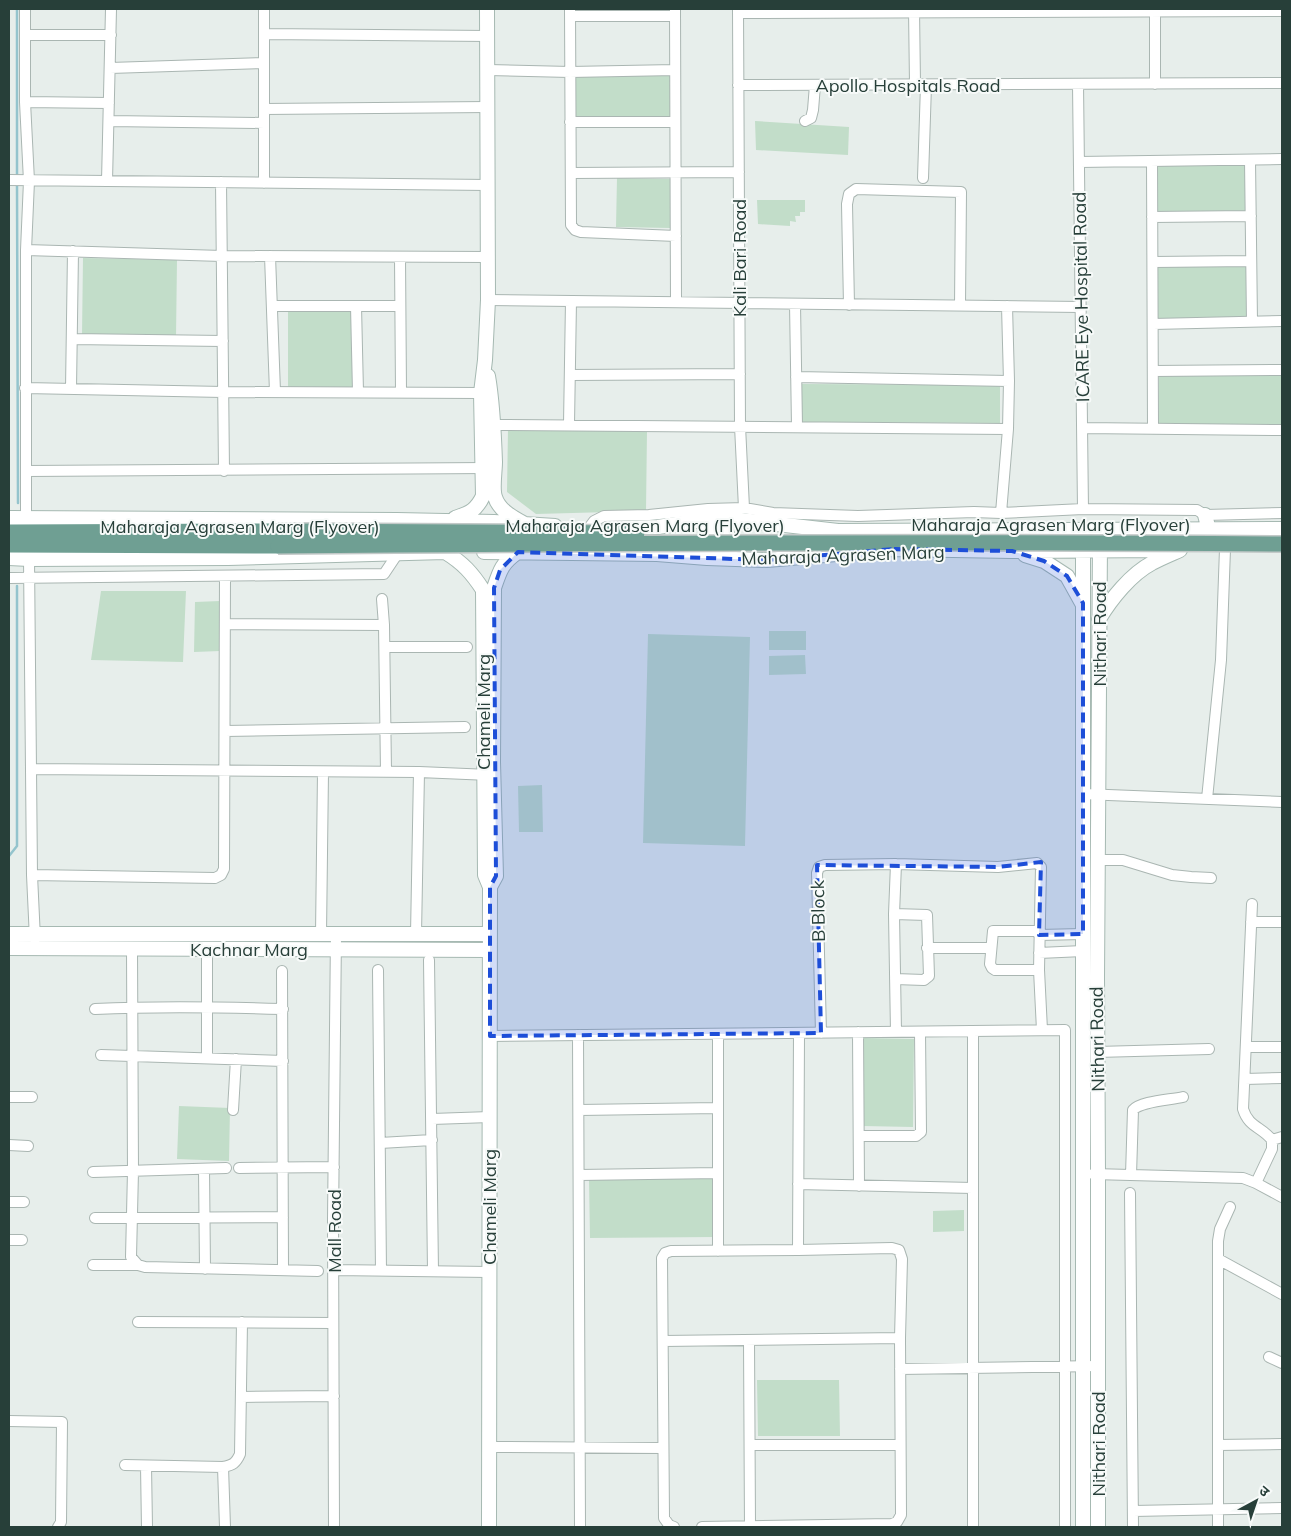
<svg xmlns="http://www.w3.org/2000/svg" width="1291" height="1536" font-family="Mulish,'Noto Sans Devanagari',sans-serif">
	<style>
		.green { fill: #c2ddc9 }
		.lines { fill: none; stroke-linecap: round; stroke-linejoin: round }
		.stream { stroke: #94c4cd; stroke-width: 2.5 }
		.street-casing { stroke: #aab6b2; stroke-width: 12 }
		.secondary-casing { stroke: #a6b9b2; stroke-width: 16 }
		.primary-casing { stroke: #c3c9c8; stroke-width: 18 }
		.street { stroke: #fff; stroke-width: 10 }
		.secondary { stroke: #fff; stroke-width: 14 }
		.primary { stroke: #6f9f93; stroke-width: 15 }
		.primary-bridge-casing { stroke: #c3c9c8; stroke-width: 18; stroke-linecap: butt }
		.primary-bridge { stroke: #6f9f93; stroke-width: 15 }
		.marked { fill: #1d4ed8; fill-opacity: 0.2; stroke: #1d4ed8; stroke-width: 4; stroke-dasharray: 10 6; stroke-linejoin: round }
		.labels { text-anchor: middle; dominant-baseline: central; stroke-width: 4; stroke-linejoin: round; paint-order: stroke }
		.street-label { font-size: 18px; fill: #273f39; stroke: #f7faf9 }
	</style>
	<rect width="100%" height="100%" fill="#e7eeeb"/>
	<path class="green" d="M 575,9 L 670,9 L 670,15 L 575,14 Z
		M 574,75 L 671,75 L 671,118 L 574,118 Z
		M 755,121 L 849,127 L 848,155 L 756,150 Z
		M 1157,165 L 1245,165 L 1245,212 L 1157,212 Z
		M 617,178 L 671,179 L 670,228 L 616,227 Z
		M 757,200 L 805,200 L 805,212 L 800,212 L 800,216 L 795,216 L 796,222 L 790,221 L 790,226 L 758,224 Z
		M 83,258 L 177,260 L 176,337 L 82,335 Z
		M 1156,266 L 1247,266 L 1248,318 L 1157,318 Z
		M 288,309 L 357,310 L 356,389 L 288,388 Z
		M 1282,373 L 1282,425 L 1159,425 L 1159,374 Z
		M 802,384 L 1000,385 L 1000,423 L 802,422 Z
		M 508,429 L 647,431 L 646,511 L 536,514 L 507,492 Z
		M 101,591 L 186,591 L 183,662 L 91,660 Z
		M 220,601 L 220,651 L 194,652 L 195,602 Z
		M 769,631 L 806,631 L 806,650 L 769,650 Z
		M 648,634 L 750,637 L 745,846 L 643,843 Z
		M 805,655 L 806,674 L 769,675 L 769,656 Z
		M 542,785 L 543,832 L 519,832 L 518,786 Z
		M 864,1038 L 914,1039 L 913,1127 L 863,1126 Z
		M 179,1106 L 230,1108 L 229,1161 L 177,1159 Z
		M 713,1178 L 714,1237 L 590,1238 L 589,1180 Z
		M 964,1210 L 964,1231 L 933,1232 L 933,1211 Z
		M 757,1380 L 839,1380 L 840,1436 L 758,1436 Z"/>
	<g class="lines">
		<path class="stream" d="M 17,9 L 17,177
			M 17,183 L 18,503
			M 9,856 L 17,846 L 17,586"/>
		<g class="street-casing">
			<path id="street" d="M 25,9 L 25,102 L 29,181 L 26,250 L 26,518
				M 570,9 L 571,225 L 575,230 L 581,232 L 676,236
				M 675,9 L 676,302
				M 738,9 L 740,426 L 744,508
				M 914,9 L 915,84
				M 1155,9 L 1155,84
				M 738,13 L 1282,11
				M 570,16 L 675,16
				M 264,34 L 488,36
				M 25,35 L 111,35
				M 110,68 L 264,63
				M 488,70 L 570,72 L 675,70
				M 1078,84 L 1083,509
				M 738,85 L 1282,83
				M 25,102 L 109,103
				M 264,109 L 488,107
				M 109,121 L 264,123
				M 805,121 L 811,118 L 813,110 L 815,85
				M 570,122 L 675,122
				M 1250,160 L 1252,322
				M 1152,161 L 1153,429
				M 1079,162 L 1282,159
				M 571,173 L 739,172
				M 923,178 L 926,85
				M 9,180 L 488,185
				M 107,181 L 111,9
				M 221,182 L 224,471
				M 264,183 L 264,9
				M 1152,217 L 1251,216
				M 26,250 L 222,256 L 488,257
				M 270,256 L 275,392
				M 400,257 L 401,392
				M 1153,262 L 1251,261
				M 488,300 L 1081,307
				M 795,304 L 797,426
				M 849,305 L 847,204 L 849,194 L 856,189 L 961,192 L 960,306
				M 272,306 L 400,306
				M 356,306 L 358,392
				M 1153,324 L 1282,321
				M 72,339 L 223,341
				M 1153,371 L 1282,370
				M 570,375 L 740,374
				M 796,377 L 1009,381
				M 25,388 L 223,392 L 481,393
				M 71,389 L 73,251
				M 569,424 L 571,301
				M 494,425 L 1008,429
				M 1082,428 L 1282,430
				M 26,471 L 489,468
				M 1001,513 L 1008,429 L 1009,381 L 1007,306
				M 588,529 L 594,521 L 604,516 L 649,515 L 708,509 L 744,508 L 773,513 L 858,516 L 974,512 L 1001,513 L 1083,509 L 1197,510 L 1205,515 L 1282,513
				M 29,559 L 32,875 L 35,939
				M 9,578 L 384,574 L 398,553
				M 382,599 L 384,625 L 386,772
				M 225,624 L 384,625
				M 385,647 L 467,647
				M 225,731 L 465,727
				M 31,769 L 419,772 L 490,775
				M 1083,794 L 1282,802
				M 1207,799 L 1221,660 L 1225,549
				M 1098,860 L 1123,860 L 1172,875 L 1191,877 L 1211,878
				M 32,875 L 215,878 L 221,875 L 224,869 L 225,576
				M 1252,904 L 1243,1109 C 1249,1128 1261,1126 1272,1140 L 1272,1149 L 1256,1183
				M 894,914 L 927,915 L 929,976 L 924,980 L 895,979
				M 1251,922 L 1282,922
				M 321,934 L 323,772
				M 416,934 L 419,772
				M 1039,935 L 1083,934
				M 927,948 L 991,948
				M 132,949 L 133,1171 L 131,1257 L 138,1265
				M 207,949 L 207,1058
				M 1039,953 L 1083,951
				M 429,960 L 433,1271
				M 378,970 L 381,1271
				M 1039,970 L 995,970 L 992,968 L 990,964 L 993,931 L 1040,931
				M 282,971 L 283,1270
				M 95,1009 C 158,1006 220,1007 283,1009
				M 973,1031 L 973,1527
				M 858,1032 L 859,1186
				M 896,1032 L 894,914 L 896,864
				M 821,1033 L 817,873 L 819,867 L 825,865 L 896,864 L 998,867 L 1037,863 L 1041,867 L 1039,970 L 1042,1030
				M 718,1034 L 718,1251
				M 578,1035 L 580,1527
				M 490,1036 L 1065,1030 L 1065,1527
				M 1246,1047 L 1282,1047
				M 1097,1052 L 1209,1049
				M 101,1055 L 283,1061
				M 1245,1079 L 1282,1078
				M 9,1097 L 32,1097
				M 233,1110 L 236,1059
				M 579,1110 L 718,1108
				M 432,1119 L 490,1117
				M 859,1136 L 916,1136 L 921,1132 L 920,1032
				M 1272,1140 L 1282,1137
				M 380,1143 L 432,1140
				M 9,1145 L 28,1146
				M 239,1168 L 334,1167
				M 204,1169 L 205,1269
				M 93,1172 L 226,1168
				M 1093,1174 L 1243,1178 L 1256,1183 L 1282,1197
				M 579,1175 L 718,1173
				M 1131,1175 L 1133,1110 C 1141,1101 1170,1100 1183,1097
				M 798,1184 L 973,1188
				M 1130,1193 L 1133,1527
				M 9,1202 L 24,1202
				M 95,1218 L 283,1217
				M 9,1240 L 22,1240
				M 798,1250 L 799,1033
				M 1218,1259 L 1282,1294
				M 93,1265 L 138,1265 L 145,1267 L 318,1271
				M 334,1270 L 489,1272
				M 138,1322 L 333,1323
				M 749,1340 L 750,1526
				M 663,1341 L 900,1338
				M 1269,1357 L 1282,1363
				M 900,1369 L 1098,1366
				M 241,1397 L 334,1396
				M 9,1421 L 62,1422 L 61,1522 L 58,1527
				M 750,1445 L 900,1445
				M 1218,1445 L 1282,1444
				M 489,1447 L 663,1448
				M 125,1465 L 223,1467 C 233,1465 236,1463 240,1454 L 242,1322
				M 146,1466 L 147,1527
				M 223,1467 L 225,1527
				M 1133,1511 L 1282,1508
				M 334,1527 L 333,1220 L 336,934
				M 674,1527 L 669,1525 L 664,1518 L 662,1258 L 665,1253 L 671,1251 L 798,1250 L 892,1248 L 899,1250 L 902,1259 L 900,1338 L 901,1515 L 897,1522 L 892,1524 L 702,1527
				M 1218,1527 L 1218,1241 L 1220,1229 L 1230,1207"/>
		</g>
		<g class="secondary-casing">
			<path id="secondary" d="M 488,376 C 493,405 494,433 495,462 C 495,471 492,489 495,497 C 499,510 512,517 523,523
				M 1205,515 L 1209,530
				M 9,518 L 397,520 L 494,522 L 555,526
				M 455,518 C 469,513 476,511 483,496 L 481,393 L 485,360 L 488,300 L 487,9
				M 624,528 L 658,527 L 702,520 L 732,519 L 838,531 L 1282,529
				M 707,529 L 721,528 L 725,530 L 729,538 L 726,546 L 720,550
				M 1083,543 L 1083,1527
				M 445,552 C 463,563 472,573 483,590 L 485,875 L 490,887 L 489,1527
				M 484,552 L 657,554 L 707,558 L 767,560 L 894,549 L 1012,551 L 1164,550
				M 1025,555 L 1044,561 L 1067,576 L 1082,603
				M 9,558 L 29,559 L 228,558 L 445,552
				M 1099,619 C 1111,599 1131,574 1152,563 C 1161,558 1171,554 1180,550
				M 490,887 L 496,876 L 493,762 L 494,588 C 500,570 502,563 518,552
				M 9,934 L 490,934
				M 9,948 L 490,950
				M 1098,1527 L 1098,1174 L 1097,977 L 1100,542"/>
		</g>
		<g class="primary-casing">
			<path id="primary" d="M 9,532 L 278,531
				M 9,545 L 278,546"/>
		</g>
		<use href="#street" class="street"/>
		<use href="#secondary" class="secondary"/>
		<use href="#primary" class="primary"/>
		<g class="primary-bridge-casing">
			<path id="primary-bridge" d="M 278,531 L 637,533
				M 278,546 C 613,543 948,541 1282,544"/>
		</g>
		<use href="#primary-bridge" class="primary-bridge"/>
	</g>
	<path class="marked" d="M 894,549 L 1012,551 L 1044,561 L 1067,576 L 1083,603 L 1083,934 L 1039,935 L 1041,862 L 998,867 L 817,865 L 821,1033 L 490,1036 L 490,887 L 496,876 L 494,588 L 500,570 L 518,552 L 767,560 Z"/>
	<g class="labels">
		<g class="street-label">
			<text x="908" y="85">Apollo Hospitals Road</text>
			<text transform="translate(739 258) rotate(-90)">Kali Bari Road</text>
			<text transform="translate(1081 297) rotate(-91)">ICARE Eye Hospital Road</text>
			<text x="1051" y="524">Maharaja Agrasen Marg (Flyover)</text>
			<text x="645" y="525">Maharaja Agrasen Marg (Flyover)</text>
			<text x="240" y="526">Maharaja Agrasen Marg (Flyover)</text>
			<text transform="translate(843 555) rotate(-2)">Maharaja Agrasen Marg</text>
			<text transform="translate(1099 634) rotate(-90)">Nithari Road</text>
			<text transform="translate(483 712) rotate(-90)">Chameli Marg</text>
			<text transform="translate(818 911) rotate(-91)">B Block</text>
			<text x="249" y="949">Kachnar Marg</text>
			<text transform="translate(1097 1039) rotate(-91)">Nithari Road</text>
			<text transform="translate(489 1207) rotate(-90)">Chameli Marg</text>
			<text transform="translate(334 1231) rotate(-90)">Mall Road</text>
			<text transform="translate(1098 1444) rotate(-90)">Nithari Road</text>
		</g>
	</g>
	<rect width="1291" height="1536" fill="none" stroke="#273f39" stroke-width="20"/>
	<g transform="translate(1256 1501) rotate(40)" stroke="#f7faf9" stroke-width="4" paint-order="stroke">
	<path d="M0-4L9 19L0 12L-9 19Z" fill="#273f39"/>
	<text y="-8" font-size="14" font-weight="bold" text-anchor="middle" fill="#273f39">उ</text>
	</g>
</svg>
